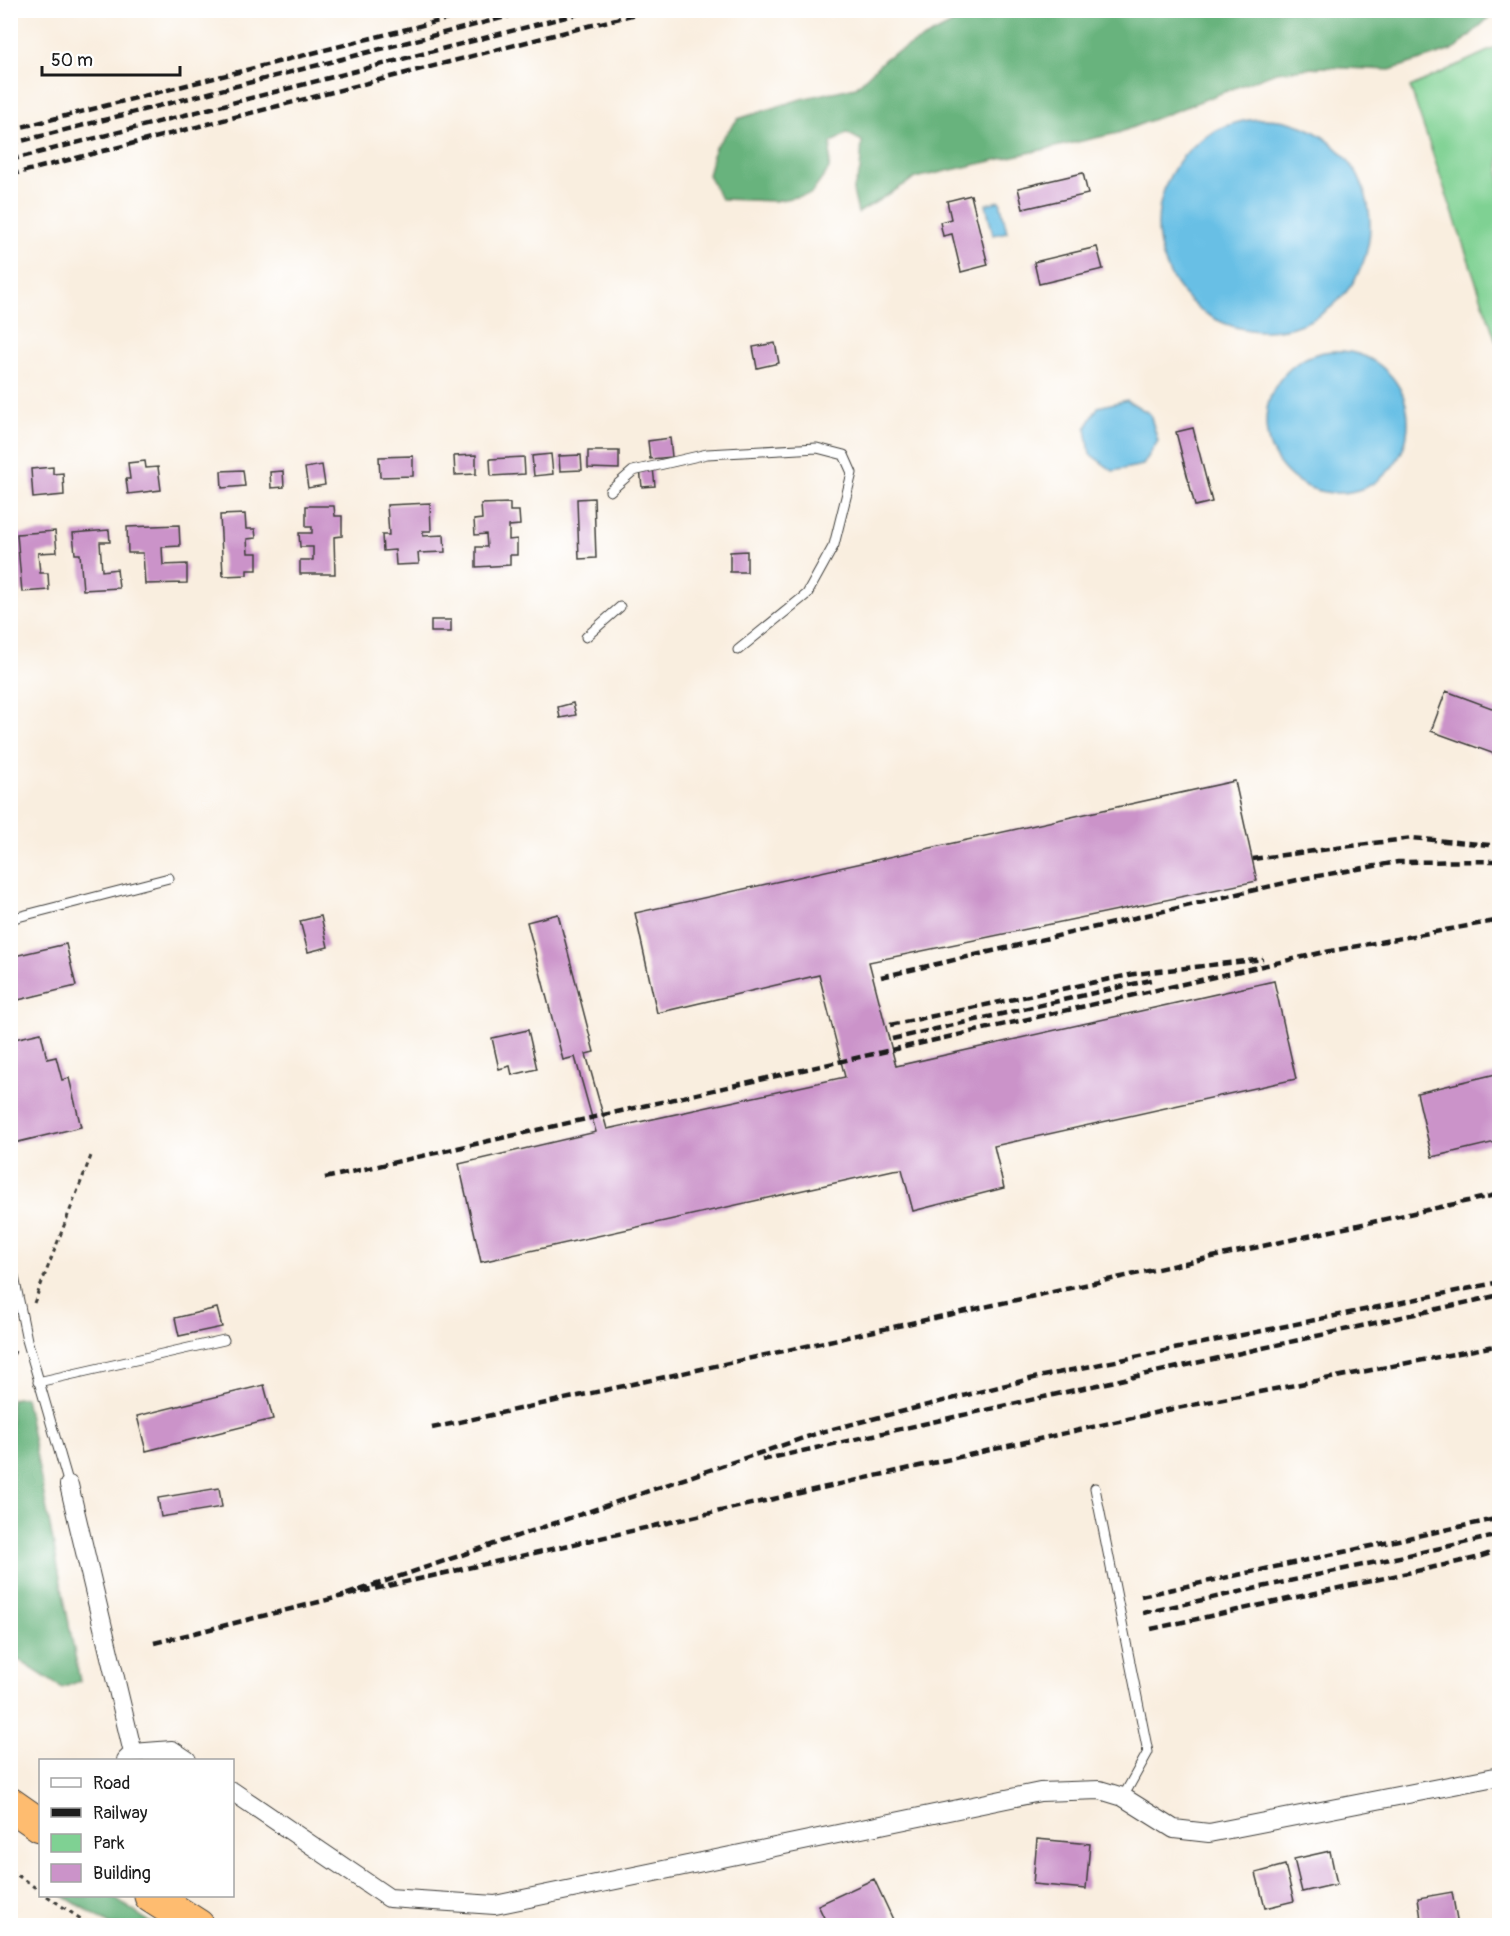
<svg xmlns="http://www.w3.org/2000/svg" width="1510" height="1936" font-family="Pangolin,sans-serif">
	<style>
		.green { fill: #7fd193; stroke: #4e7658; stroke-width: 1.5 }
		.forest { fill: #67b37d; stroke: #42684c; stroke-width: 1.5 }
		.water { fill: #68bfe5; stroke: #426e80; stroke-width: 1.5 }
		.building { fill: #cb93c9 }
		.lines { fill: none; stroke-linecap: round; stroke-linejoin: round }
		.lane-casing { stroke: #3d3c39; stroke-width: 11 }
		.street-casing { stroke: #3d3c39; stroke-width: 20 }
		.highway-casing { stroke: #3d3c39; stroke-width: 35 }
		.path { stroke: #3d3c39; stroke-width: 3; stroke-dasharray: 4.5 4.5; stroke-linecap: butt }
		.lane { stroke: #fff; stroke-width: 9 }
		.street { stroke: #fff; stroke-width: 18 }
		.highway { stroke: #febc70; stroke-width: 33 }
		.rail { stroke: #1c1c1c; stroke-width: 4.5; stroke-dasharray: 9 4.5; stroke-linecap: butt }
	</style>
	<rect width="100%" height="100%" fill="#fff"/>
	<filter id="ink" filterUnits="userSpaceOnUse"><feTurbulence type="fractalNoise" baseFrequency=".0167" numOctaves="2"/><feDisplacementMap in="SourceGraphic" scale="12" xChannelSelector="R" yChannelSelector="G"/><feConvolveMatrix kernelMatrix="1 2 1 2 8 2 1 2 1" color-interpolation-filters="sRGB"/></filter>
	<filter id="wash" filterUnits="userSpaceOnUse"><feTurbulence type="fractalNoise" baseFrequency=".008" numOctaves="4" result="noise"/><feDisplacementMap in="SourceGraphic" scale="24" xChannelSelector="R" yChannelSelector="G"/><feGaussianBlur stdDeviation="1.35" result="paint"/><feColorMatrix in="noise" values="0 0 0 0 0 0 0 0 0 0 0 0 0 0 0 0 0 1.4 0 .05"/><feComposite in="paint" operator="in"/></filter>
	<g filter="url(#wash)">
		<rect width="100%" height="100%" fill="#f9eedf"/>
		<path class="green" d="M 1499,46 L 1500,340 L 1496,341 L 1410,87 Z"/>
		<path class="forest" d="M 986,10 L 1494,10 L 1495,12 L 1455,49 L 1390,70 L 1323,67 L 1276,72 L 1118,133 L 915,178 L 858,213 L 853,191 L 860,171 L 862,141 L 847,133 L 831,143 L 829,169 L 811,194 L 775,201 L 721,199 L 708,175 L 715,147 L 738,119 L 801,99 L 856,87 L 887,57 L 956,22 Z
			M 25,1397 L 80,1681 L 62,1688 L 11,1655 L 11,1399 Z
			M 63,1896 L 111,1896 L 154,1925 L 111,1925 Z"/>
		<path class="water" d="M1158 225a106 106 0 1 1 212 0a106 106 0 1 1-212 0Z
			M 1000,201 L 1007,232 L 993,235 L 986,204 Z
			M1266 422a71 71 0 1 1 142 0a71 71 0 1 1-142 0Z
			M 1127,400 L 1150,414 L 1158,441 L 1143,465 L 1113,471 L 1090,454 L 1086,428 L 1098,407 Z"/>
		<g id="blocks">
			<path class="building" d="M 1083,173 L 1088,194 L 1023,209 L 1018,188 Z
				M 971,195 L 988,265 L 961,272 L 952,234 L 943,236 L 940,222 L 951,219 L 947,201 Z
				M 1097,247 L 1103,269 L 1039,284 L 1034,262 Z
				M 775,343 L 779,363 L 757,368 L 753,347 Z
				M 1193,428 L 1212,502 L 1195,506 L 1176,432 Z
				M 670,438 L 672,457 L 650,459 L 648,441 Z
				M 588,451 L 619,451 L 619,469 L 588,468 Z
				M 551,454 L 553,474 L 534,476 L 532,456 Z
				M 476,455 L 476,474 L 455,475 L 454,456 Z
				M 581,455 L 582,470 L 560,471 L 559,456 Z
				M 413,456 L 413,476 L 380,477 L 379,457 Z
				M 524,457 L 525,474 L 491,476 L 490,459 Z
				M 145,461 L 146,468 L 158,467 L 161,490 L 128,494 L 126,479 L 130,479 L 128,463 Z
				M 322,465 L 325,485 L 308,488 L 305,468 Z
				M 53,467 L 53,474 L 63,473 L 64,495 L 33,498 L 31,469 Z
				M 653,468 L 655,486 L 642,487 L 640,469 Z
				M 243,470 L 245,486 L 222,488 L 221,471 Z
				M 283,471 L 284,487 L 271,488 L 270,472 Z
				M 594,498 L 596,558 L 579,559 L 577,499 Z
				M 430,503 L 431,531 L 423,531 L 423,536 L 444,535 L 445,552 L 418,553 L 419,564 L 396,565 L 395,550 L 383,551 L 382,535 L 389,535 L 387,505 Z
				M 510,503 L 510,511 L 519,511 L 520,525 L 509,526 L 509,540 L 517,539 L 517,555 L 510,555 L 510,565 L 476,567 L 476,547 L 487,547 L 486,534 L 475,535 L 474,520 L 482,519 L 481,504 Z
				M 306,506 L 334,506 L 335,516 L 342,516 L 342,536 L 334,537 L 335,574 L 300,574 L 300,560 L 313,560 L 313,547 L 300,547 L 299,533 L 312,533 L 312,527 L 306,527 Z
				M 245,514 L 246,529 L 255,529 L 256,538 L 247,539 L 248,553 L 257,553 L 257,570 L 247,570 L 247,575 L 223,576 L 220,515 Z
				M 179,525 L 180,546 L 162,547 L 163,565 L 187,564 L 187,583 L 145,584 L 143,553 L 128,553 L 127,527 Z
				M 109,530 L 110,542 L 100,542 L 102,571 L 117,569 L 119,588 L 83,590 L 80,554 L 75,554 L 73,533 Z
				M 55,531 L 57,552 L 38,553 L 40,573 L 48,573 L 49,590 L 22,592 L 17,534 Z
				M 747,551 L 747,572 L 730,572 L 730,552 Z
				M 431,620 L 451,620 L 451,632 L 431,632 Z
				M 1446,691 L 1500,711 L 1500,756 L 1431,731 Z
				M 573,703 L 576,715 L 560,718 L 558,707 Z
				M 1235,781 L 1257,881 L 869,962 L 896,1066 L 1274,981 L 1296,1079 L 994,1146 L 1004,1188 L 913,1211 L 902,1169 L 893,1170 L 481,1262 L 459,1164 L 596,1132 L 575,1057 L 563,1060 L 527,922 L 558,914 L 594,1052 L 586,1054 L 607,1129 L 845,1077 L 819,975 L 657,1013 L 635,913 Z
				M 321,916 L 328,947 L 308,952 L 300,921 Z
				M 66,944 L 76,986 L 10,1002 L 10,957 Z
				M 528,1030 L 537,1069 L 512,1075 L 510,1066 L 499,1069 L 492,1038 Z
				M 41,1033 L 47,1059 L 56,1057 L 62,1080 L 69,1078 L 81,1127 L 14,1143 L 10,1129 L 10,1040 Z
				M 1500,1073 L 1500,1141 L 1432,1157 L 1417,1093 Z
				M 217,1308 L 222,1327 L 179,1336 L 175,1318 Z
				M 264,1385 L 273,1419 L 146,1451 L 137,1416 Z
				M 219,1488 L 222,1507 L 161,1517 L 158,1498 Z
				M 1037,1839 L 1090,1844 L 1086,1889 L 1033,1884 Z
				M 1330,1851 L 1337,1884 L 1302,1892 L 1294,1859 Z
				M 1285,1865 L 1294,1901 L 1265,1908 L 1256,1873 Z
				M 874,1879 L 896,1926 L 828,1926 L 818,1905 Z
				M 1452,1892 L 1458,1926 L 1422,1926 L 1418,1898 Z"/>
		</g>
	</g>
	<g filter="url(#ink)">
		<use href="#blocks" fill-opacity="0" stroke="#3d3c39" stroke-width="1.5"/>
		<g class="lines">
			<g class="lane-casing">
				<path id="lane" d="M 610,491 L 633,471 L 707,454 L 817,448 L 844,455 L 852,473 L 834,545 L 807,594 L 738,650
					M 586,637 L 620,607
					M 10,919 L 169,878
					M 10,1257 L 27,1340 L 69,1485
					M 38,1382 L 224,1340
					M 1095,1488 L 1148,1752 L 1123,1797"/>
			</g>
			<g class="street-casing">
				<path id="street" d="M 69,1485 L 133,1753 L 126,1760
					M 133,1753 L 172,1750 L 187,1760
					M 232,1791 L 389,1898 L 495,1905 L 1040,1792 L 1100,1790 L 1123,1797 L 1174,1829 L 1209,1833 L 1500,1776"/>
			</g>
			<g class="highway-casing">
				<path id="highway" d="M 10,1804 L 40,1825
					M 151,1896 L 198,1926"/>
			</g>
			<path class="path" d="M 34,1303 L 91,1156
				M 10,1363 L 15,1351
				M 10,1870 L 40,1891
				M 47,1896 L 91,1926"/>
			<use href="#lane" class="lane"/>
			<use href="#street" class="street"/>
			<use href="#highway" class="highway"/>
			<path class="rail" d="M 10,130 L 482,10
				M 10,144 L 533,10
				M 10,160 L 593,10
				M 10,175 L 651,10
				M 1253,859 L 1412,838 L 1500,846
				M 881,977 L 1306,878 L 1398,862 L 1500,861
				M 890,1025 L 1134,974 L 1263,959
				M 892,1039 L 1155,979
				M 325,1178 L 1320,953 L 1500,920
				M 1500,1282 L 1038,1377 L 821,1432 L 339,1597 L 1172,1409 L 1500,1345
				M 432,1428 L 1500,1194
				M 762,1460 L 1500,1295
				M 1141,1596 L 1500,1518
				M 1143,1613 L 1500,1535
				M 1151,1629 L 1476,1558 L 1500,1550
				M 154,1643 L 339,1597"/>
		</g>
	</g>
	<rect width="1510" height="1936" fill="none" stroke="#fff" stroke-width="36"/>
	<rect x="39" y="1759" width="195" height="138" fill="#ffffff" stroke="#a4a4a4" stroke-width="1.5"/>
	<rect x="51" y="1778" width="30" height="9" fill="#ffffff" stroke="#a4a4a4" stroke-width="1.5"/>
	<text x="93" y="1789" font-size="18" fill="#1c1c1c">Road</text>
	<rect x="51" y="1808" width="30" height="9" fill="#1c1c1c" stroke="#a4a4a4" stroke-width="1.5"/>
	<text x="93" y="1819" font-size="18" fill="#1c1c1c">Railway</text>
	<rect x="51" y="1834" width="30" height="18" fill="#7fd193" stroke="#a4a4a4" stroke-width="1.5"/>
	<text x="93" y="1849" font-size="18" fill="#1c1c1c">Park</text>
	<rect x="51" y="1864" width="30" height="18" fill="#cb93c9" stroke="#a4a4a4" stroke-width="1.5"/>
	<text x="93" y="1879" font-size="18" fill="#1c1c1c">Building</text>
	<path d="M42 66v9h138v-9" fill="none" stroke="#1c1c1c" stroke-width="3"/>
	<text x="51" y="66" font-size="18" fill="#1c1c1c" stroke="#ffffff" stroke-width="4.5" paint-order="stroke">50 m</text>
</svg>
